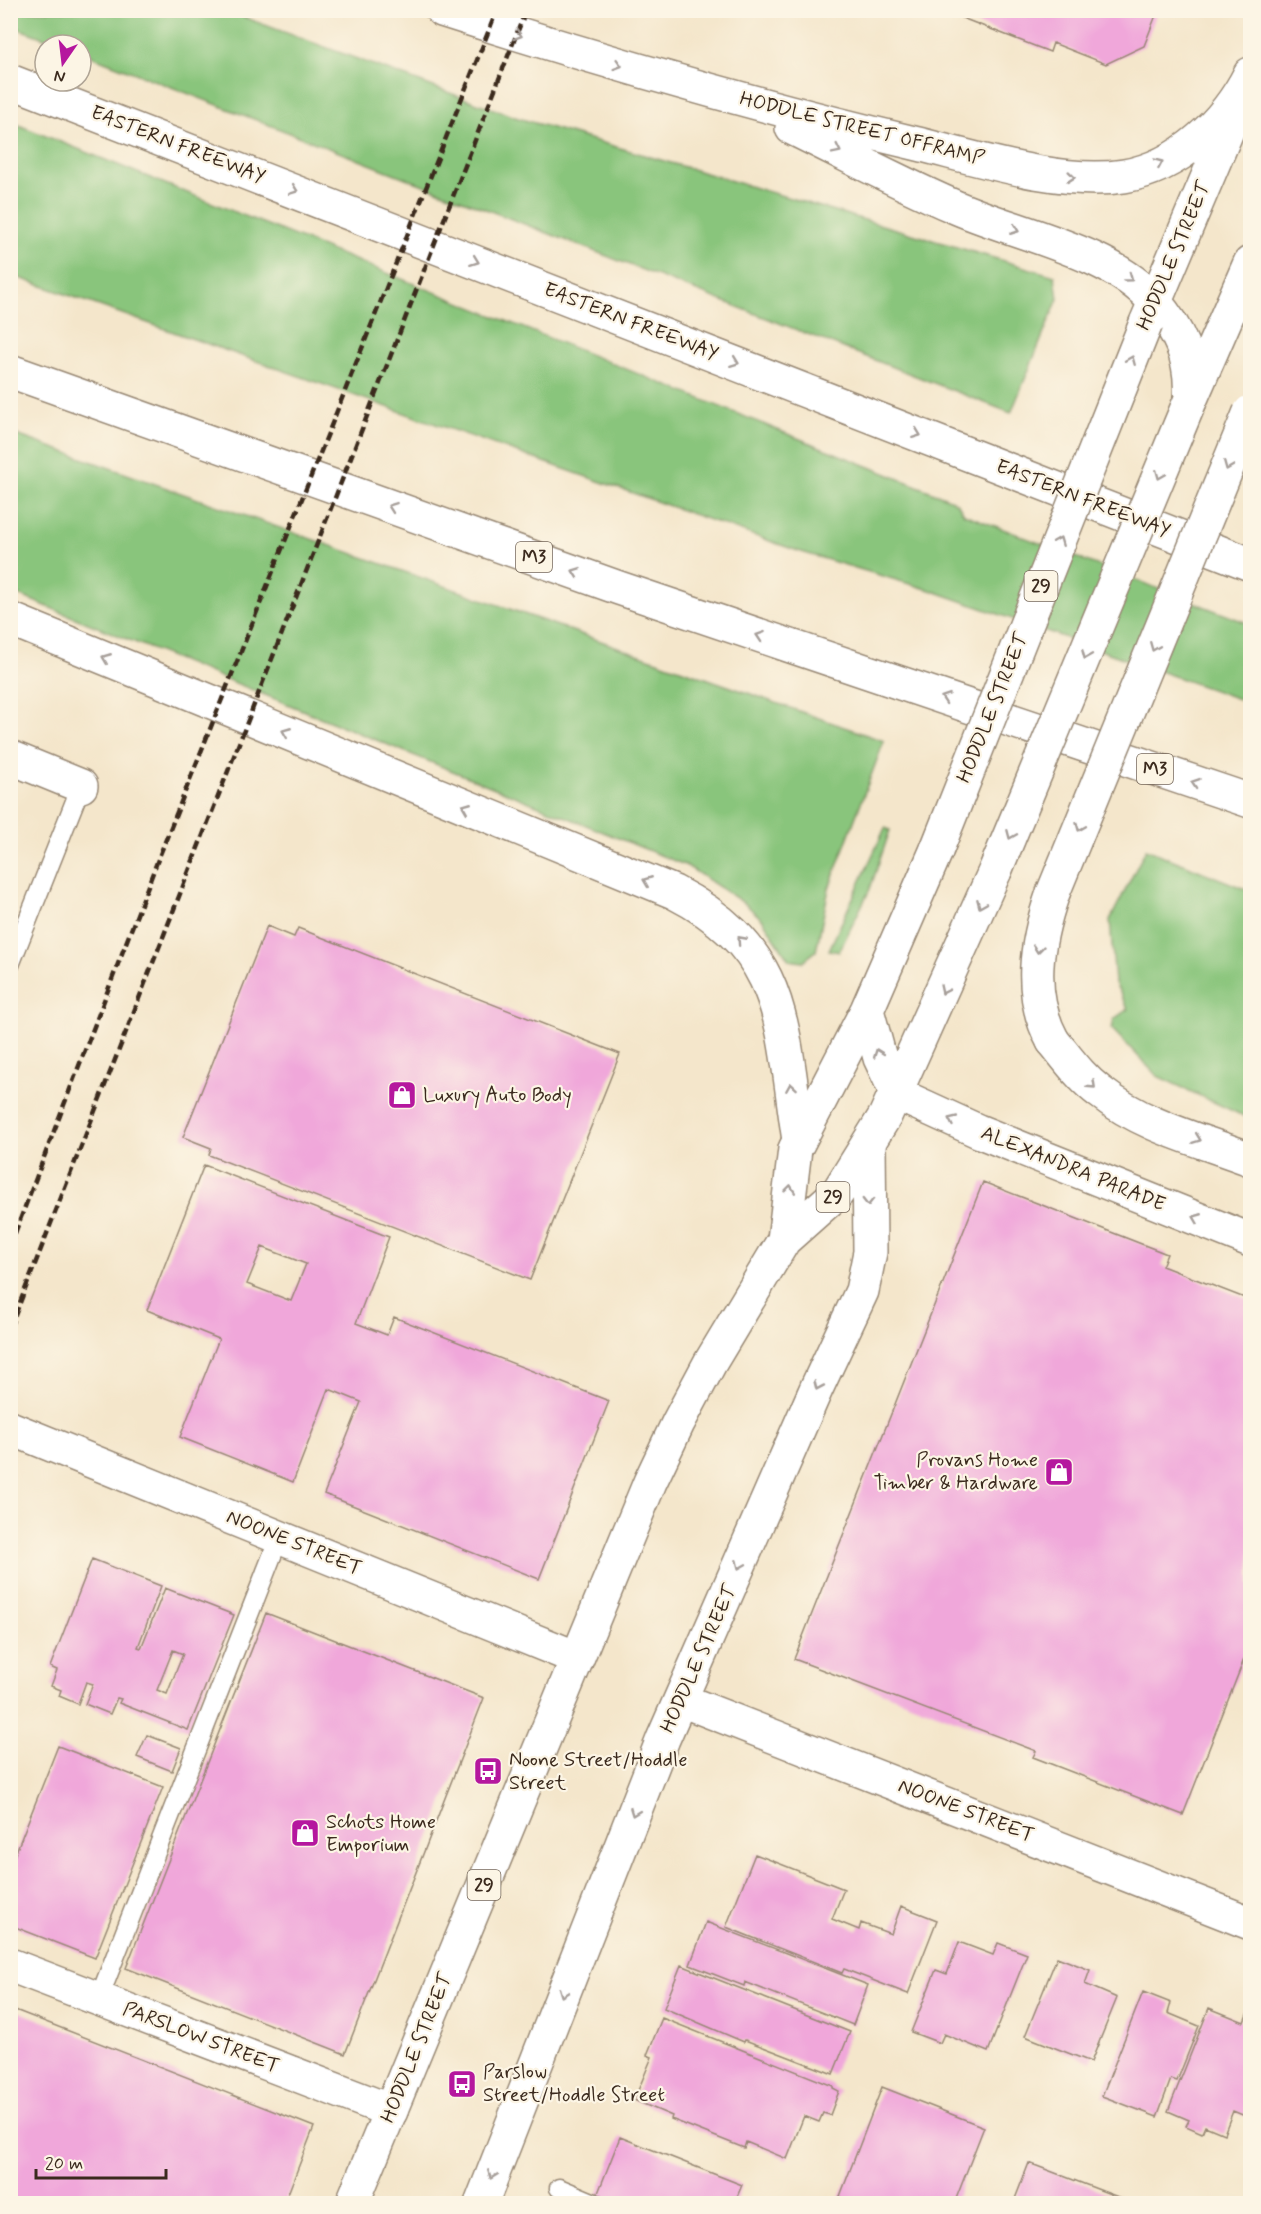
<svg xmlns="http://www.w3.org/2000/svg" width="1261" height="2214" font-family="Mynerve,sans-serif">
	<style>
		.green { fill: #89c57b; stroke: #62784c; stroke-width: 1.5 }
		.building { fill: #f0a7da; fill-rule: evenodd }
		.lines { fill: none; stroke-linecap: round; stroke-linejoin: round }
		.service-casing { stroke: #988874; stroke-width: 21 }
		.minor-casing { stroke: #988874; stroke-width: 36 }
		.primary-casing { stroke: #988874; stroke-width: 36 }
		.trunk-casing { stroke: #988874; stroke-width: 36 }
		.motorway-casing { stroke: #988874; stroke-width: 36 }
		.service { stroke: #fff; stroke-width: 18 }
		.minor { stroke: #fff; stroke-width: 33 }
		.primary { stroke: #fff; stroke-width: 33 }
		.trunk { stroke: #fff; stroke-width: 33 }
		.motorway { stroke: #fff; stroke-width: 33 }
		.rail { stroke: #3b2a1e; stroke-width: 4.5; stroke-dasharray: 9 4.5; stroke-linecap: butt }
		.primary-bridge-casing { stroke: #988874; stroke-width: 36; stroke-linecap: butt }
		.trunk-bridge-casing { stroke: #988874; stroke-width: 36; stroke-linecap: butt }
		.primary-bridge { stroke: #fff; stroke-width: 33 }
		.trunk-bridge { stroke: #fff; stroke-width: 33 }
		.oneway { stroke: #a79f9a }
		.labels { text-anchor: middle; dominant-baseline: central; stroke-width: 4.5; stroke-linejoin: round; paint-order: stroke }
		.shield { fill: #fcf5e5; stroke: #75675a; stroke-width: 1.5 }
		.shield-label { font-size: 18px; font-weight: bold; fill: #3b2a1e }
		.street-label { font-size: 20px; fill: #3b2a1e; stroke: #fcf5e5 }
		.poi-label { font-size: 20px; fill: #3b2a1e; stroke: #fcf5e5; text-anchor: start }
	</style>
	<rect width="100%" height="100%" fill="#fcf5e5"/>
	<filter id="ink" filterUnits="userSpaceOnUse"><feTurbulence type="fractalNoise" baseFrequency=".0167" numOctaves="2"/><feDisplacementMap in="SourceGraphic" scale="12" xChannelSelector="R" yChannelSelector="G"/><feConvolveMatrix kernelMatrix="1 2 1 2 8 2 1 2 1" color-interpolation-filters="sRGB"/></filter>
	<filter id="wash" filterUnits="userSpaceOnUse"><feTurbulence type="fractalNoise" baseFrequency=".008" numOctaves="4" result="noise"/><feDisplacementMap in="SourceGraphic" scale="24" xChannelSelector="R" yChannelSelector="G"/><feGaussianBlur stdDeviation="1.35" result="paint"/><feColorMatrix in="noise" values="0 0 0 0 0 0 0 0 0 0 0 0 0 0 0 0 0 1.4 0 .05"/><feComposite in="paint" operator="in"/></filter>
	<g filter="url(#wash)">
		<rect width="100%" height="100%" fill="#f4e6cb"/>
		<path class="green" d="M 10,11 L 227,11 L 518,118 L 1055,276 L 1058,299 L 1011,413 L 81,52 L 81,45 L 63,45 L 11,26 Z
			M 11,122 L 952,500 L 958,504 L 964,514 L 1250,624 L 1250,703 L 930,590 L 798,551 L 11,275 Z
			M 11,433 L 884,741 L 829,888 L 816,951 L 802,962 L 789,960 L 763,920 L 744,903 L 687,866 L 11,592 Z
			M 885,828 L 890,830 L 870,889 L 839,952 L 829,950 Z
			M 1146,849 L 1250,891 L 1250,1119 L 1157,1076 L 1112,1029 L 1114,1019 L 1128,1009 L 1115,983 L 1110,920 Z"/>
		<g id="blocks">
			<path class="building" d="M 1158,10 L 1144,46 L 1106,64 L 1053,43 L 1050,52 L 944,11 Z
				M 267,926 L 294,937 L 298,928 L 620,1054 L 530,1280 L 209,1155 L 211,1148 L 183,1137 Z
				M 204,1165 L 389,1237 L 356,1323 L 387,1335 L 394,1317 L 609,1401 L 539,1579 L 324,1494 L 361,1402 L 329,1389 L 293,1482 L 180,1437 L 219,1339 L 147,1310 ZM 262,1247 L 306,1264 L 291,1301 L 247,1284 Z
				M 983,1182 L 1167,1254 L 1162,1266 L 1250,1300 L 1250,1644 L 1183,1815 L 1033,1757 L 1036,1751 L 794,1659 Z
				M 92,1559 L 161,1586 L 138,1647 L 141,1648 L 165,1588 L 234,1615 L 188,1730 L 119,1703 L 121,1699 L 117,1698 L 110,1714 L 85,1704 L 93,1684 L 86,1682 L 78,1704 L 59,1696 L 61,1690 L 51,1686 L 57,1670 L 50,1667 ZM 173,1650 L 183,1654 L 167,1694 L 157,1690 Z
				M 266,1613 L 484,1698 L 345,2054 L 126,1968 Z
				M 147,1735 L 181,1748 L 172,1771 L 137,1757 Z
				M 58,1746 L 163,1787 L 95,1958 L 10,1925 L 10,1867 Z
				M 755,1854 L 844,1889 L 832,1919 L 859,1930 L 861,1923 L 891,1934 L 901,1906 L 937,1920 L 908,1994 L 844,1969 L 842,1973 L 726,1927 Z
				M 706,1922 L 868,1985 L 853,2025 L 745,1982 L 744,1986 L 690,1965 Z
				M 959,1942 L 993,1955 L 998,1943 L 1027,1954 L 988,2052 L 944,2034 L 940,2043 L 911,2032 L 936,1970 L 947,1974 Z
				M 1057,1957 L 1090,1970 L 1085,1984 L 1117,1998 L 1091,2062 L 1025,2036 Z
				M 681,1965 L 850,2032 L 833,2074 L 745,2040 L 744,2042 L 664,2008 Z
				M 1143,1992 L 1171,2003 L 1168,2013 L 1199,2026 L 1177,2081 L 1171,2079 L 1157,2117 L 1102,2096 Z
				M 10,2008 L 314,2127 L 284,2204 L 10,2204 Z
				M 1209,2008 L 1244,2022 L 1248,2012 L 1250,2013 L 1250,2103 L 1245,2116 L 1233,2111 L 1224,2134 L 1205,2126 L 1202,2133 L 1186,2126 L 1189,2120 L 1168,2111 Z
				M 662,2018 L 833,2086 L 833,2088 L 839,2091 L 830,2115 L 823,2113 L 819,2122 L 804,2116 L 787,2159 L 746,2142 L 744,2148 L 671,2119 L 672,2116 L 634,2100 L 652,2057 L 647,2055 Z
				M 882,2087 L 984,2127 L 954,2204 L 837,2204 Z
				M 620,2137 L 742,2185 L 734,2204 L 611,2204 L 596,2198 Z
				M 1029,2163 L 1126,2200 L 1125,2204 L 1013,2204 Z"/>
		</g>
	</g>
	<g filter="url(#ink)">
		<use href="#blocks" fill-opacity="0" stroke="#988874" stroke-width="1.5"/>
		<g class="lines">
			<g class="service-casing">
				<path id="service" d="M 10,965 L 81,786
					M 99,1998 L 279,1538
					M 559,2188 L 597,2204"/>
			</g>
			<g class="minor-casing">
				<path id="minor" d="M 10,757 L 81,786
					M 10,1428 L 577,1658
					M 681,1700 L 1250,1923
					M 10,1965 L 391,2111
					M 481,2204 L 663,1739 L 817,1387 L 862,1291 L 870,1252 L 869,1143"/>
			</g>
			<g class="primary-casing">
				<path id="primary" d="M 1154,301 C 1178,329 1193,359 1190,397
					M 1146,323 L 1241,98
					M 1190,401 L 1250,263
					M 867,1010 L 880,1058 L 897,1094
					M 897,1094 L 978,1131 L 1250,1240
					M 784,1240 L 795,1149 L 867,1010 L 937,849
					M 352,2204 L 650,1482 L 678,1423 L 710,1363 L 784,1240 L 838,1192 L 885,1116 L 995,871"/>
			</g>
			<g class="trunk-casing">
				<path id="trunk" d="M 1053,893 C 1036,942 1027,994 1053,1041"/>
			</g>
			<g class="motorway-casing">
				<path id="motorway" d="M 442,10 C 598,60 755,105 914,143 C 976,158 1061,186 1124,176 C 1179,167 1226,122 1250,74
					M 10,81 L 1250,564
					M 792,128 C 845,154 898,182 953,206 C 1013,233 1112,251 1154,301
					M 10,371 L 619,588 L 1250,801
					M 10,619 L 674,892 C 789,951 781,1027 799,1140
					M 1053,1041 C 1068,1059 1081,1078 1100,1092 C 1143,1126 1200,1140 1250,1159"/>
			</g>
			<use href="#service" class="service"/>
			<use href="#minor" class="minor"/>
			<use href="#primary" class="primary"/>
			<use href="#trunk" class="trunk"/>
			<use href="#motorway" class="motorway"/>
			<path class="rail" d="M 10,1246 L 157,862 L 497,10
				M 10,1328 L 526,10"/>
			<g class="primary-bridge-casing">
				<path id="primary-bridge" d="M 937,849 L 1146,323
					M 995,871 L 1190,401"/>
			</g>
			<g class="trunk-bridge-casing">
				<path id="trunk-bridge" d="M 1053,893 L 1250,412"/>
			</g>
			<use href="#primary-bridge" class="primary-bridge"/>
			<use href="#trunk-bridge" class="trunk-bridge"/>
		</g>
		<defs><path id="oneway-chevron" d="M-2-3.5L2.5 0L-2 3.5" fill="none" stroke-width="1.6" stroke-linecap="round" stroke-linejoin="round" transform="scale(1.5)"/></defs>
		<g class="oneway">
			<use href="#oneway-chevron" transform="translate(518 35) rotate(18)"/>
			<use href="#oneway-chevron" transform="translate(618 65) rotate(16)"/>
			<use href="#oneway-chevron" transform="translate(837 150) rotate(26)"/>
			<use href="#oneway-chevron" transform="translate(1159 163) rotate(-24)"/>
			<use href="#oneway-chevron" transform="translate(1071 177) rotate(6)"/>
			<use href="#oneway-chevron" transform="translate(294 190) rotate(21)"/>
			<use href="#oneway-chevron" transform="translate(1015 230) rotate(21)"/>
			<use href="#oneway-chevron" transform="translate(475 261) rotate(21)"/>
			<use href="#oneway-chevron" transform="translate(1129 278) rotate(36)"/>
			<use href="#oneway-chevron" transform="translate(1131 360) rotate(-68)"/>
			<use href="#oneway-chevron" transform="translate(735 362) rotate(21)"/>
			<use href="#oneway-chevron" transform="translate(917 434) rotate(21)"/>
			<use href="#oneway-chevron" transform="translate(1228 466) rotate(112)"/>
			<use href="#oneway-chevron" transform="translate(1160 475) rotate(112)"/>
			<use href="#oneway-chevron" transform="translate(392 507) rotate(-160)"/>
			<use href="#oneway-chevron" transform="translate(1059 541) rotate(-68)"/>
			<use href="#oneway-chevron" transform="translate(576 572) rotate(-160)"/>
			<use href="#oneway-chevron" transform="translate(760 636) rotate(-161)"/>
			<use href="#oneway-chevron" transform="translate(1154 647) rotate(112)"/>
			<use href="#oneway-chevron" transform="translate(1086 655) rotate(113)"/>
			<use href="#oneway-chevron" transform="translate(106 658) rotate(-158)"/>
			<use href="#oneway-chevron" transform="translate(945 698) rotate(-161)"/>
			<use href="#oneway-chevron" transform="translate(286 732) rotate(-158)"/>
			<use href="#oneway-chevron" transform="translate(1195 783) rotate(-161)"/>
			<use href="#oneway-chevron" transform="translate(466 807) rotate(-158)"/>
			<use href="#oneway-chevron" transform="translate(1080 827) rotate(112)"/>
			<use href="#oneway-chevron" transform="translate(1011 835) rotate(113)"/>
			<use href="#oneway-chevron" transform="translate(647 881) rotate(-158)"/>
			<use href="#oneway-chevron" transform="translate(981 904) rotate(113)"/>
			<use href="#oneway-chevron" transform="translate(741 940) rotate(-132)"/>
			<use href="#oneway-chevron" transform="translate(1038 949) rotate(96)"/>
			<use href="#oneway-chevron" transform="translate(944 990) rotate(115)"/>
			<use href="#oneway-chevron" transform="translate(878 1053) rotate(-110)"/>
			<use href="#oneway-chevron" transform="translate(1092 1085) rotate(43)"/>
			<use href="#oneway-chevron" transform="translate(791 1087) rotate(-99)"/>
			<use href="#oneway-chevron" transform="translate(952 1120) rotate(-155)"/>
			<use href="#oneway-chevron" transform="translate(1197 1139) rotate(21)"/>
			<use href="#oneway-chevron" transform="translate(790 1189) rotate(-83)"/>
			<use href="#oneway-chevron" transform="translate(868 1202) rotate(90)"/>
			<use href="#oneway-chevron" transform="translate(1197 1218) rotate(-158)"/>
			<use href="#oneway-chevron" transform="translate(818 1386) rotate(114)"/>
			<use href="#oneway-chevron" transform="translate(740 1565) rotate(113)"/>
			<use href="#oneway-chevron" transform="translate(634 1812) rotate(111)"/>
			<use href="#oneway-chevron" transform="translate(563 1993) rotate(111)"/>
			<use href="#oneway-chevron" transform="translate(492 2175) rotate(111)"/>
		</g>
	</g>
	<defs>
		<g id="shop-square" transform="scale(1.5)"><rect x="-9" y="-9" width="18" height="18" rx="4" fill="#b5179e" stroke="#fcf5e5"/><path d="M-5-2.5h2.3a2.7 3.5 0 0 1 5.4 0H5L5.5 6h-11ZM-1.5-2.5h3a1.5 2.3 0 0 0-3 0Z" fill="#fff"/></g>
		<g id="bus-square" transform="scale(1.5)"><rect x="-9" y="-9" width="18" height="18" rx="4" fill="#b5179e" stroke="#fcf5e5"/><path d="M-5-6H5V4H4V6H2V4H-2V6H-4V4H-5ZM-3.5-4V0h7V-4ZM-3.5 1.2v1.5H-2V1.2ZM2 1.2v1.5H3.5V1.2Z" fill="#fff"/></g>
	</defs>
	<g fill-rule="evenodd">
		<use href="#shop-square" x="402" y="1095"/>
		<use href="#shop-square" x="1059" y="1472"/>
		<use href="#bus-square" x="488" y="1771"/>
		<use href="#shop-square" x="305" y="1833"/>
		<use href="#bus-square" x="462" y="2084"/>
	</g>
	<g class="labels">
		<g class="shield">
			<rect x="516" y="542" width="36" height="30" rx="4.5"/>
			<rect x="1024.5" y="571" width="33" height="30" rx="4.5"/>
			<rect x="1137" y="754" width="36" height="30" rx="4.5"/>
			<rect x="816.5" y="1182" width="33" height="30" rx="4.5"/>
			<rect x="467.5" y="1870" width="33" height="30" rx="4.5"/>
		</g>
		<g class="shield-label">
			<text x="534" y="557">M3</text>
			<text x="1041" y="586">29</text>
			<text x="1155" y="769">M3</text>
			<text x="833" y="1197">29</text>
			<text x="484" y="1885">29</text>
		</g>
		<g class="street-label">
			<text transform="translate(862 129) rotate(14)">HODDLE STREET OFFRAMP</text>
			<text transform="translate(178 145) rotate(21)">EASTERN FREEWAY</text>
			<text transform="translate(1174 256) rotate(-67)">HODDLE STREET</text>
			<text transform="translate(631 322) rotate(21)">EASTERN FREEWAY</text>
			<text transform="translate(1083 499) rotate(21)">EASTERN FREEWAY</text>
			<text transform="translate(993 708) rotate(-68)">HODDLE STREET</text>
			<text transform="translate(1073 1169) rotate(22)">ALEXANDRA PARADE</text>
			<text transform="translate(294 1543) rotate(22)">NOONE STREET</text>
			<text transform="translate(699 1659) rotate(-66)">HODDLE STREET</text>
			<text transform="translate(966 1811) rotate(21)">NOONE STREET</text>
			<text transform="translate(201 2038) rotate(21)">PARSLOW STREET</text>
			<text transform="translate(417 2048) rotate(-68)">HODDLE STREET</text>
		</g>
		<g class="poi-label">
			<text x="423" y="1095">Luxury Auto Body</text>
			<text x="1038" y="1460" text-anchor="end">Provans Home<tspan x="1038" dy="23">Timber &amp; Hardware</tspan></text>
			<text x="509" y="1760">Noone Street/Hoddle<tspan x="509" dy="23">Street</tspan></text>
			<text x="326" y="1822">Schots Home<tspan x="326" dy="23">Emporium</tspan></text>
			<text x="483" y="2072">Parslow<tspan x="483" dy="23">Street/Hoddle Street</tspan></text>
		</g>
	</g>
	<rect width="1261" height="2214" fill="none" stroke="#fcf5e5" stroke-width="36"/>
	<g transform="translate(63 63) rotate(194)"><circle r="28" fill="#fcf5e5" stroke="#afa495" stroke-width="1.5"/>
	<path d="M0-4.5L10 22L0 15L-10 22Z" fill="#b5179e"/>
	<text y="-9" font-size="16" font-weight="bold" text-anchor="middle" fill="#3b2a1e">N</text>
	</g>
	<path d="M36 2169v9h130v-9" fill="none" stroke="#3b2a1e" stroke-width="3"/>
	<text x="45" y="2169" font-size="18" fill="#3b2a1e" stroke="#fcf5e5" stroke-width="4.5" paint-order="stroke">20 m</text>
</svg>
